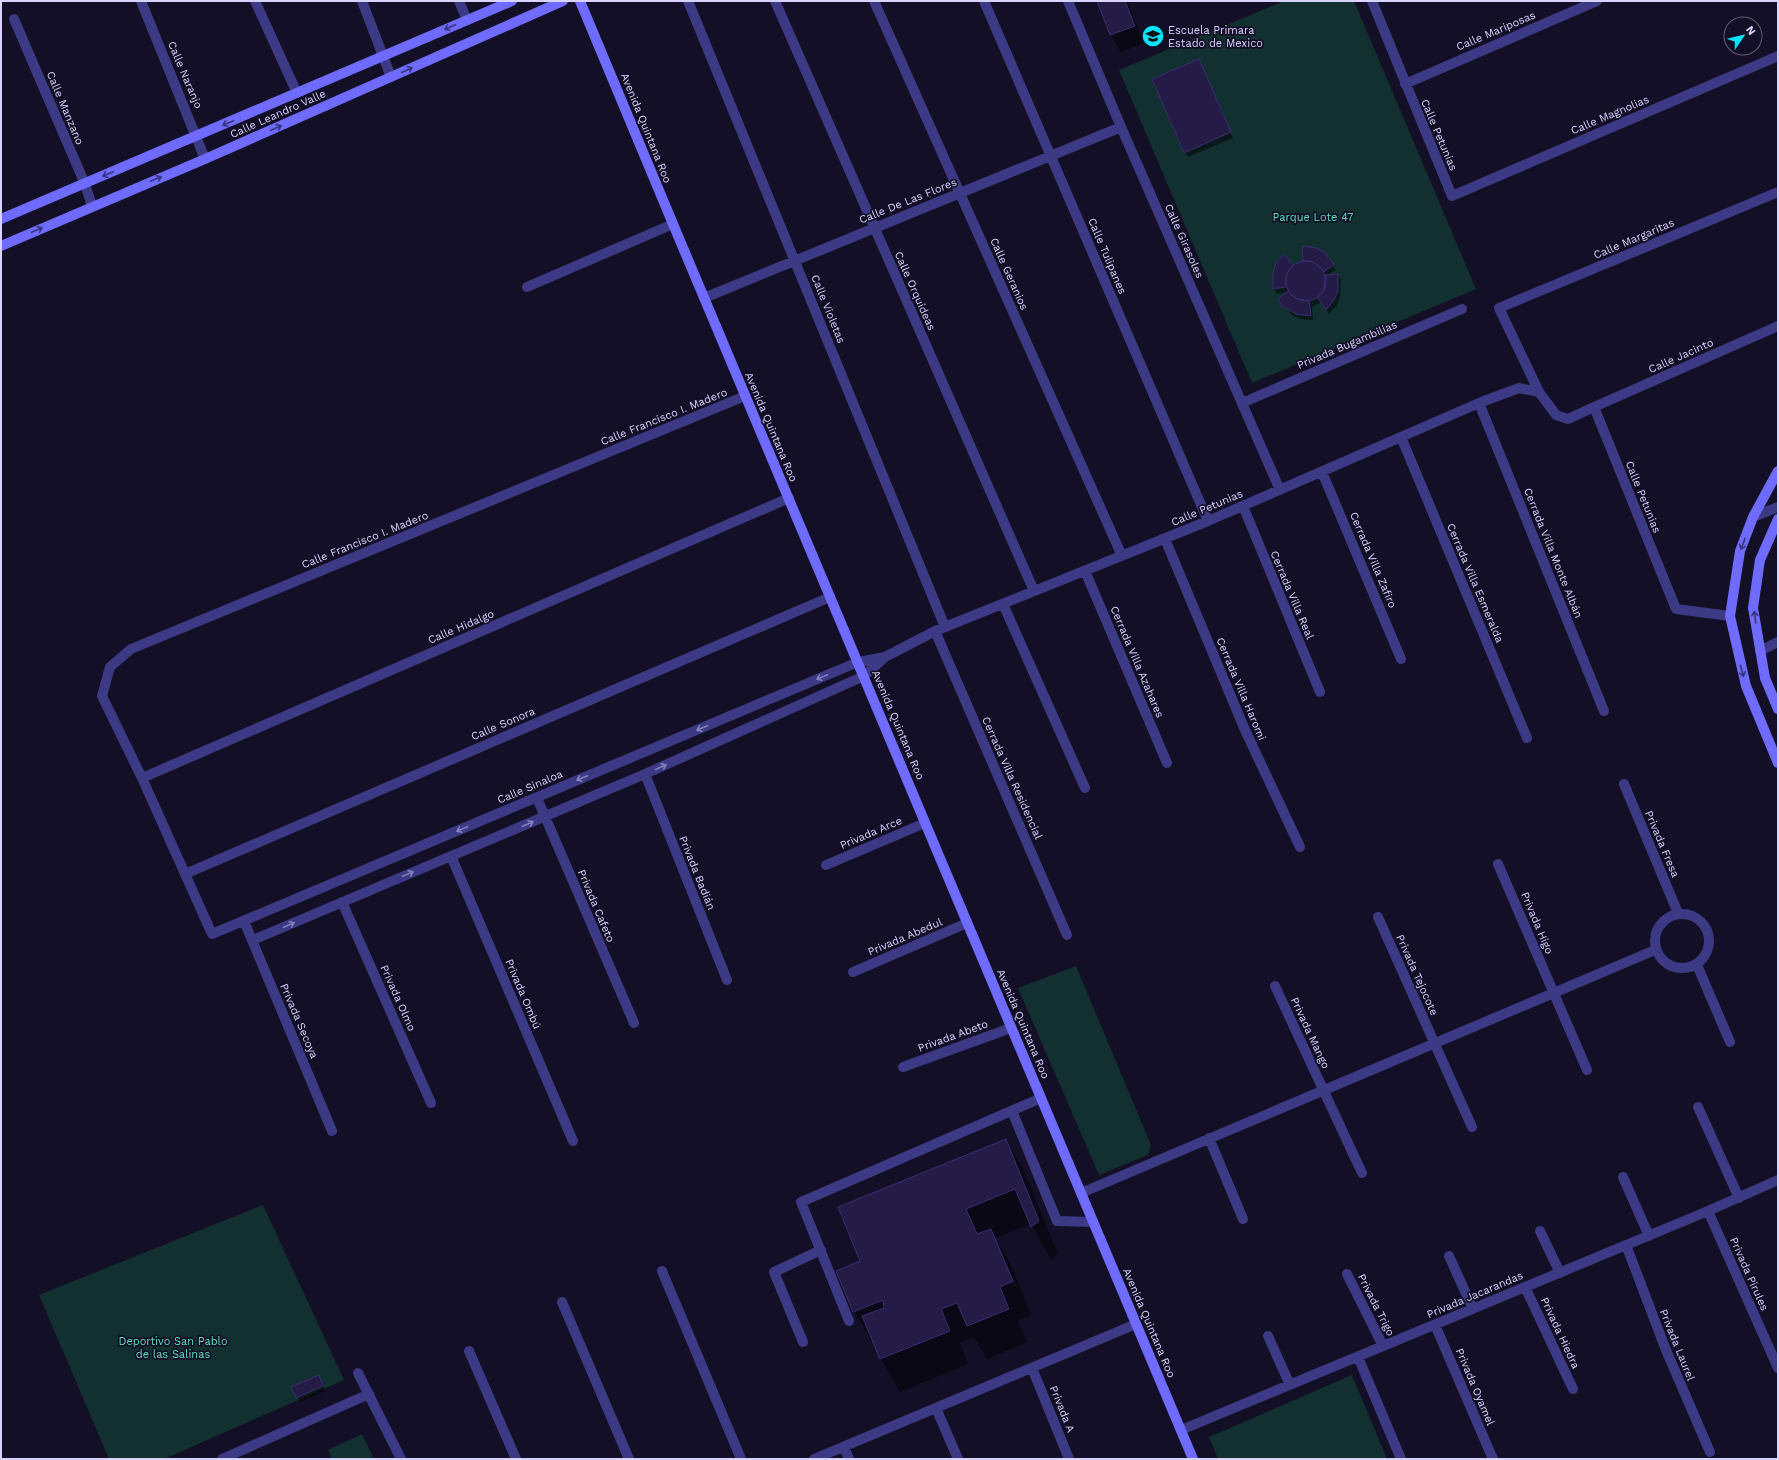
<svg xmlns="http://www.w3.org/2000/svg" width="1779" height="1460" font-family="'Work Sans',sans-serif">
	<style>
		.green { fill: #12302f }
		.shadow { fill: #0007; fill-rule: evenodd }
		.building { fill: #241b47; stroke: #3b2d73 }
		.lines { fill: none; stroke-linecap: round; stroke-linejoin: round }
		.lane { stroke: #3d3a85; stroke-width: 10 }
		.street { stroke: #3d3a85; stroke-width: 10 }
		.secondary { stroke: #6f6bff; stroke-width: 10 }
		.oneway { stroke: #38347d }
		.oneway2 { stroke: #837fbc }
		.labels { text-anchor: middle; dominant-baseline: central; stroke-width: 3.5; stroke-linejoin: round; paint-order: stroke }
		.poi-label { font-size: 11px; fill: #d9d4ff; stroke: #130f26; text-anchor: start }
		.street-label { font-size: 11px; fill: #d9d4ff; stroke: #130f26 }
		.park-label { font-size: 11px; fill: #5fe0c0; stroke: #130f26 }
	</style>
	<rect width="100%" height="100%" fill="#130f26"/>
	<path class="green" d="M 1284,1 L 1354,1 L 1476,289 L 1252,383 L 1119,70 Z
		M 1076,966 L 1151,1145 L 1148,1155 L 1099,1175 L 1018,988 Z
		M 263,1205 L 344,1380 L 164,1459 L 109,1459 L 39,1295 Z
		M 1352,1375 L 1387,1459 L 1218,1459 L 1209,1437 Z
		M 362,1434 L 374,1459 L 332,1459 L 328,1450 Z"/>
	<path class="shadow" d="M 1098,1 L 1127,1 L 1144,43 L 1121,52 L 1111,35 Z
		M 1199,60 L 1233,138 L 1188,157 L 1185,152 Z
		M 1303,248 L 1323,253 L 1336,270 L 1327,276 L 1338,275 L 1341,280 L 1340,296 L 1337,305 L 1329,314 L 1322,302 L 1312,307 L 1313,320 L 1300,319 L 1293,316 L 1282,304 L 1288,292 L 1277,294 L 1274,289 L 1274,273 L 1284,255 L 1292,267 L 1304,262 Z
		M 1006,1140 L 1025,1173 L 1058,1254 L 1051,1260 L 1031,1224 L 995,1238 L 1010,1263 L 1031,1315 L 1018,1320 L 1027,1342 L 987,1359 L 974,1337 L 960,1343 L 968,1364 L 900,1392 L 881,1359 L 875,1344 L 873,1344 L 854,1311 L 862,1262 ZM 1004,1263 L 1006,1263 L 1016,1286 L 1014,1286 Z
		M 321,1382 L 325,1391 L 300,1402 L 297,1397 Z"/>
	<path class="building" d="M 1097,1 L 1125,1 L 1135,26 L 1110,35 Z
		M 1199,59 L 1231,132 L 1184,153 L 1152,79 Z
		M 1302,246 L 1316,248 L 1324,252 L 1334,264 L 1324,272 L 1317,264 L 1311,261 L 1303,261 Z
		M 1284,254 L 1293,265 L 1286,274 L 1286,287 L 1273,289 L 1273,273 L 1276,263 Z
		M1286 281a20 20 0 1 1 40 0a20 20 0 1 1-40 0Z
		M 1338,274 L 1338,291 L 1334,300 L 1326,310 L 1318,298 L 1324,289 L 1325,275 Z
		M 1288,291 L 1295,298 L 1309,301 L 1311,316 L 1296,314 L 1282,306 L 1278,299 Z
		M 1006,1139 L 1039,1221 L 1031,1227 L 1015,1189 L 966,1209 L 977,1234 L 991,1229 L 1013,1281 L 1000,1287 L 1009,1309 L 967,1326 L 957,1303 L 941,1309 L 950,1331 L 880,1359 L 862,1316 L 884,1308 L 883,1300 L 853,1312 L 836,1271 L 860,1261 L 838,1207 Z
		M 319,1375 L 323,1386 L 296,1398 L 291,1387 Z"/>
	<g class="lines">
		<path class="lane" d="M 1012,1111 L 1057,1221 L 1093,1222
			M 849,1321 L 801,1202 L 1041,1098
			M 803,1342 L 774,1272 L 821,1250
			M 222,1459 L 369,1394"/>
		<path class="street" d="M 141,1 L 205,159
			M 255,1 L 297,93
			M 362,1 L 391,77
			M 459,1 L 467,20
			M 688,1 L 945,627
			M 775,1 L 1034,591
			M 874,1 L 1122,556
			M 984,1 L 1208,521
			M 1068,1 L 1121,127 L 1280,490
			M 1372,1 L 1452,196 L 1778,56
			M 14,19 L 85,184 L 92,206
			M 1405,84 L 1597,1
			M 527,287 L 673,224
			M 704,298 L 1121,127
			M 1539,392 L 1499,308 L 1778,192
			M 745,396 L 131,649 L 110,667 L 102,696 L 142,778 L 212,934 L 858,662 L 885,657 L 935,631 L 1208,521 L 1479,403 L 1519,388 L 1539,392 L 1556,415 L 1568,419 L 1594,407 L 1676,609 L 1730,616
			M 1242,403 L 1462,309
			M 1479,403 L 1604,711
			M 1594,407 L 1778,326
			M 1401,437 L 1527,738
			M 1322,472 L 1401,659
			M 1243,506 L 1320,692
			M 1753,517 L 1778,507
			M 1165,539 L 1245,730 L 1300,847
			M 1085,571 L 1167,763
			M 1003,604 L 1085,788
			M 935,631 L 1067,935
			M 1760,651 L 1778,642
			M 645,774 L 727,980
			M 142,778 L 789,498
			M 1624,784 L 1678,913
			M 537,798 L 634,1023
			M 451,856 L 573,1141
			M 1498,864 L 1587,1070
			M 826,865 L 925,823
			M 185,874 L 830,597
			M 342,902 L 431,1103
			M1655 941a27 27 0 1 1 54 0a27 27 0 1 1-54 0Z
			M 1378,917 L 1472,1127
			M 244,921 L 332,1131
			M 253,940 L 645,774 L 864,676 L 885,657
			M 1697,965 L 1730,1042
			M 853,972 L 967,923
			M 1275,986 L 1362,1173
			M 903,1067 L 1011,1028
			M 1698,1107 L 1739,1198
			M 1209,1138 L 1243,1219
			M 1623,1177 L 1649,1236
			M 1081,1193 L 1655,950
			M 1708,1211 L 1778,1368
			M 1540,1231 L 1560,1273
			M 1626,1245 L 1666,1350 L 1710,1452
			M 1449,1256 L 1473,1309
			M 662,1271 L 741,1459
			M 1347,1274 L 1383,1346
			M 1525,1287 L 1573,1389
			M 562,1302 L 629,1459
			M 1435,1325 L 1493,1459
			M 1268,1336 L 1290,1385
			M 469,1351 L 516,1459
			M 1358,1357 L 1401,1459
			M 1032,1368 L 1069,1459
			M 358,1373 L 401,1459
			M 936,1408 L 958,1459
			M 1181,1430 L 1708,1211 L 1778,1180
			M 844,1447 L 849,1459
			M 814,1459 L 1136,1324"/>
		<path class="secondary" d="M 580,1 L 673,224 L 1193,1459
			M 1,219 L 512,1
			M 1,246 L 205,159 L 563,1
			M 1778,471 L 1753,517 L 1740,551 L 1730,616 L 1746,686 L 1778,763
			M 1778,519 L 1760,560 L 1753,608 L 1765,678 L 1778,709"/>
	</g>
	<defs><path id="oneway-shaft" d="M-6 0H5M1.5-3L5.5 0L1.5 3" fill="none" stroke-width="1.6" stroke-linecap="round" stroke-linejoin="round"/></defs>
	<g class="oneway">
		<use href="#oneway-shaft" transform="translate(450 27) rotate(157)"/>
		<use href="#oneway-shaft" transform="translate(407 70) rotate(-24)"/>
		<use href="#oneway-shaft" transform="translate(228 123) rotate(157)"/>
		<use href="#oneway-shaft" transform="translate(276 128) rotate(-24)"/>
		<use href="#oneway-shaft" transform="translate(108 174) rotate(157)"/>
		<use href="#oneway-shaft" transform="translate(156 179) rotate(-23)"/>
		<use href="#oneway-shaft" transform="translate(37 230) rotate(-23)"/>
		<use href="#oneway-shaft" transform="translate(1743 544) rotate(110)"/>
		<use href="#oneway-shaft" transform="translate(1755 617) rotate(-98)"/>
		<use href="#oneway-shaft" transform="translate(1742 671) rotate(75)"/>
	</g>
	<g class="oneway2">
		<use href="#oneway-shaft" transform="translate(822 677) rotate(157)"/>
		<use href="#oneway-shaft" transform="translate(702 728) rotate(157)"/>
		<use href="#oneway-shaft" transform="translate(661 767) rotate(-24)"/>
		<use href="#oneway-shaft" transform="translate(582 778) rotate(157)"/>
		<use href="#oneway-shaft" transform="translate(528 824) rotate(-23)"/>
		<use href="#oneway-shaft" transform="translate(462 829) rotate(157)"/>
		<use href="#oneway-shaft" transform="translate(408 874) rotate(-23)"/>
		<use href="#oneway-shaft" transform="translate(289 925) rotate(-23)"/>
	</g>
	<defs>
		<g id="school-disc" transform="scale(1.15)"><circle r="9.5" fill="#00e5ff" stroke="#130f26"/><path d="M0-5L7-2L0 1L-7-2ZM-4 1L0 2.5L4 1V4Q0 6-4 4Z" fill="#111"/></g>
	</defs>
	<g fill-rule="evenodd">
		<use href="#school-disc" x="1153" y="36"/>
	</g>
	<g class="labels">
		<g class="poi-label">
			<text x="1168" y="30">Escuela Primara<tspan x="1168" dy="13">Estado de Mexico</tspan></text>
		</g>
		<g class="street-label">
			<text transform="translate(1496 31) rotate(-23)">Calle Mariposas</text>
			<text transform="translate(185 75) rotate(67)">Calle Naranjo</text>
			<text transform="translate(65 108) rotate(67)">Calle Manzano</text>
			<text transform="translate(278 114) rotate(-24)">Calle Leandro Valle</text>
			<text transform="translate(1610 115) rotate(-23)">Calle Magnolias</text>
			<text transform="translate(646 128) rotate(68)">Avenida Quintana Roo</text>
			<text transform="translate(1439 135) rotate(67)">Calle Petunias</text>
			<text transform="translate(908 201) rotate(-22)">Calle De Las Flores</text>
			<text transform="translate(1634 239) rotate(-23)">Calle Margaritas</text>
			<text transform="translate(1184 241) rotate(66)">Calle Girasoles</text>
			<text transform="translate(1107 256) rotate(67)">Calle Tulipanes</text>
			<text transform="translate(1009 274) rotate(66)">Calle Geranios</text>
			<text transform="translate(915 291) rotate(66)">Calle Orquídeas</text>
			<text transform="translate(828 309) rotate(68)">Calle Violetas</text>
			<text transform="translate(1347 345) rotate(-23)">Privada Bugambilias</text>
			<text transform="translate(1681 356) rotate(-24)">Calle Jacinto</text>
			<text transform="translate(664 417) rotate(-22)">Calle Francisco I. Madero</text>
			<text transform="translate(771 427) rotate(67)">Avenida Quintana Roo</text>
			<text transform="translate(1643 497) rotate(68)">Calle Petunias</text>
			<text transform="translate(1207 508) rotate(-23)">Calle Petunias</text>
			<text transform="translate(365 540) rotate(-22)">Calle Francisco I. Madero</text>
			<text transform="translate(1553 553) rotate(68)">Cerrada Villa Monte Albán</text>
			<text transform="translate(1373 560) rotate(67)">Cerrada Villa Zafiro</text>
			<text transform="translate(1475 583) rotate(67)">Cerrada Villa Esmeralda</text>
			<text transform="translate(1292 595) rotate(67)">Cerrada Villa Real</text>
			<text transform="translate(461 627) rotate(-23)">Calle Hidalgo</text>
			<text transform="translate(1137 662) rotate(67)">Cerrada Villa Azahares</text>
			<text transform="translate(1241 689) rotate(67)">Cerrada Villa Haromi</text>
			<text transform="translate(503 724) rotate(-23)">Calle Sonora</text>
			<text transform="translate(898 725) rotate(67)">Avenida Quintana Roo</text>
			<text transform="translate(1012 778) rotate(66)">Cerrada Villa Residencial</text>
			<text transform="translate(530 787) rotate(-23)">Calle Sinaloa</text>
			<text transform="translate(871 833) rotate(-23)">Privada Arce</text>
			<text transform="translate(1662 844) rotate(67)">Privada Fresa</text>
			<text transform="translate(697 873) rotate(68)">Privada Badián</text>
			<text transform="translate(596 906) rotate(67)">Privada Cafeto</text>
			<text transform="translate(1537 923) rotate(67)">Privada Higo</text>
			<text transform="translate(905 937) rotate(-23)">Privada Abedul</text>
			<text transform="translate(1417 975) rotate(66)">Privada Tejocote</text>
			<text transform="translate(523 994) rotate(67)">Privada Ombú</text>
			<text transform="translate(398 998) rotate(66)">Privada Olmo</text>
			<text transform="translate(299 1021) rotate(67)">Privada Secoya</text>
			<text transform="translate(1023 1024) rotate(67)">Avenida Quintana Roo</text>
			<text transform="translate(1310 1033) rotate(65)">Privada Mango</text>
			<text transform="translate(953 1036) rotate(-20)">Privada Abeto</text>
			<text transform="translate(1749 1274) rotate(66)">Privada Pirules</text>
			<text transform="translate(1475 1295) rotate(-23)">Privada Jacarandas</text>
			<text transform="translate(1376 1305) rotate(63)">Privada Trigo</text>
			<text transform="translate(1149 1323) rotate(67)">Avenida Quintana Roo</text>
			<text transform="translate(1560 1333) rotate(65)">Privada Hiedra</text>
			<text transform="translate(1677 1345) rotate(68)">Privada Laurel</text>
			<text transform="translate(1475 1387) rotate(67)">Privada Oyamel</text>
			<text transform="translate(1062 1409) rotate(68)">Privada A</text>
		</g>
		<g class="park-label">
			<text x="1313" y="217">Parque Lote 47</text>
			<text x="173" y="1341">Deportivo San Pablo<tspan x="173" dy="13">de las Salinas</tspan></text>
		</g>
	</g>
	<rect width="1779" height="1460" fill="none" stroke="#d9d4ff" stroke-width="4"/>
	<g transform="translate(1743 36) rotate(55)"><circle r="19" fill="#130f26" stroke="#625e7d"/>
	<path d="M0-3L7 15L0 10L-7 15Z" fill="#00e5ff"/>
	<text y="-6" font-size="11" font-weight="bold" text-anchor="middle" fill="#d9d4ff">N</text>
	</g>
</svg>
